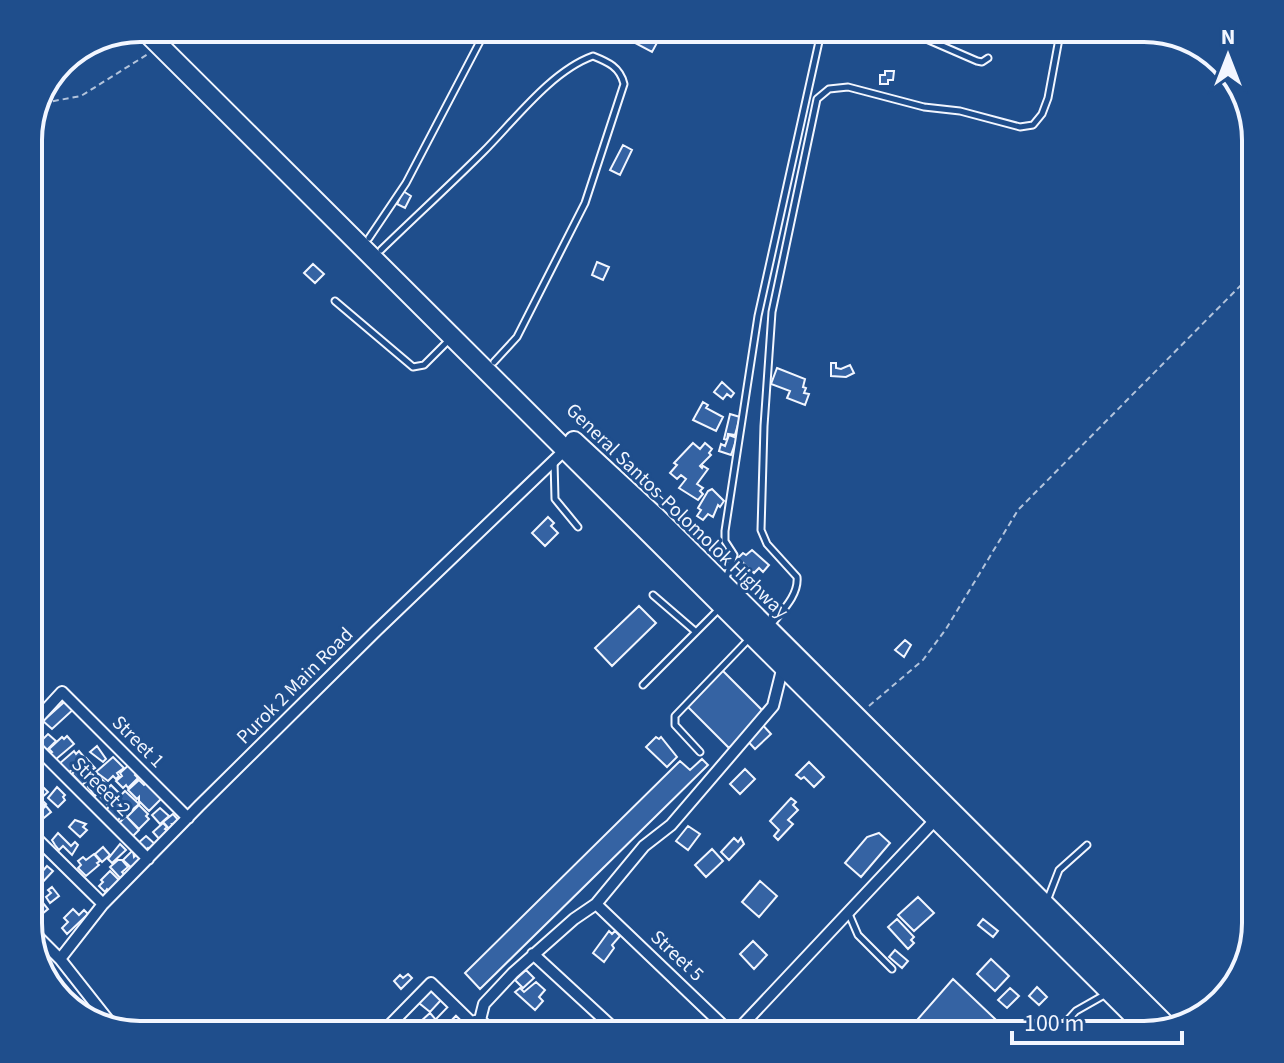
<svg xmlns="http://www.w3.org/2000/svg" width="1284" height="1063" font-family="'Source Sans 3',sans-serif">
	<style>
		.building { fill: #3563a3; stroke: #f2f6ff; stroke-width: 2 }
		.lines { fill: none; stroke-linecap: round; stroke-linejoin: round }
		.lane-casing { stroke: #f2f6ff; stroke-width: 9 }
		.street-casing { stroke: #f2f6ff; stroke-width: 14 }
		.highway-casing { stroke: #f2f6ff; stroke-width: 22 }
		.path { stroke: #b3c4dc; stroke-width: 2; stroke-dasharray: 6 4; stroke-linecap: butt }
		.lane { stroke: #1f4e8c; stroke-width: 5 }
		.street { stroke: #1f4e8c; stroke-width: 10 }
		.highway { stroke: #1f4e8c; stroke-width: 18 }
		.labels { text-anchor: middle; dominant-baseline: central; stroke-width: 6; stroke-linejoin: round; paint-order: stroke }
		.street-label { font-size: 20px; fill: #f2f6ff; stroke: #1f4e8c }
		.rim { fill: none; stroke: #f2f6ff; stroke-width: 4 }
	</style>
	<rect width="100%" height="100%" fill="#1f4e8c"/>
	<path class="building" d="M 607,28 L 665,28 L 652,52 Z
		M 944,28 L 970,28 L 968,36 Z
		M 885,71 L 894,71 L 893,80 L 888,80 L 888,84 L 880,84 L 880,75 L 885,75 Z
		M 623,145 L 632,150 L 620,175 L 610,170 Z
		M 403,191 L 411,196 L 405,208 L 397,204 Z
		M 597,262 L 609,267 L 603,280 L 592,275 Z
		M 313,264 L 324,274 L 315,283 L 304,273 Z
		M 831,363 L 836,363 L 836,368 L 841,369 L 850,365 L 854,373 L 846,377 L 831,376 Z
		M 777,368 L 805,379 L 803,387 L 806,388 L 804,393 L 809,394 L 805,405 L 787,398 L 790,391 L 771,384 Z
		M 722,382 L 734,393 L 731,397 L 727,394 L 723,399 L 714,392 Z
		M 703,402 L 708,405 L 706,408 L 723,417 L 716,431 L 693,420 Z
		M 730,414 L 740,417 L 735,435 L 728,434 L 727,440 L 724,439 Z
		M 729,435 L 737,438 L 731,455 L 719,451 L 721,444 L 725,446 Z
		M 693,443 L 700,449 L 705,443 L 712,449 L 709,453 L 711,455 L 700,466 L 702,468 L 703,466 L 708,469 L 697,484 L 703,488 L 700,491 L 703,494 L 698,500 L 679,488 L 686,479 L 681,475 L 677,479 L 670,473 L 677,465 L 674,463 Z
		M 712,489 L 724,501 L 720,507 L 718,505 L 713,517 L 708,514 L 703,520 L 697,516 L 701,510 L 698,508 L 708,491 Z
		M 548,517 L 554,523 L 551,526 L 558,533 L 545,546 L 532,533 Z
		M 752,550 L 769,565 L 763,572 L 759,568 L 754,573 L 738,558 L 743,553 L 746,555 Z
		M 639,606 L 656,623 L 612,666 L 595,648 Z
		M 905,640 L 911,645 L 904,657 L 895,650 Z
		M 722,670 L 765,713 L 729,748 L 686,705 Z
		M 66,695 L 76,707 L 52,729 L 43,721 L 63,703 L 61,700 Z
		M 760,722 L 771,734 L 755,749 L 744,737 Z
		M 48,734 L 56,741 L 45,752 L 38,744 Z
		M 67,736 L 74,744 L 55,760 L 49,754 L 52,752 L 49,749 L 62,737 L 64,739 Z
		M 656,737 L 659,739 L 661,737 L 677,757 L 667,767 L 646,747 Z
		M 97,746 L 106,759 L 103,762 L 90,752 Z
		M 74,751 L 76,754 L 79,751 L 85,758 L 80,762 L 82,764 L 67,773 L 59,764 Z
		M 113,757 L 124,768 L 117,773 L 119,776 L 116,779 L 113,776 L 108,781 L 96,772 Z
		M 86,758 L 95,768 L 82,776 L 87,781 L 82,785 L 72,774 Z
		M 702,759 L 708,765 L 480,989 L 465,973 L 680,761 L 690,770 Z
		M 809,762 L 824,777 L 814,787 L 804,777 L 801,779 L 796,775 Z
		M 131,763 L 139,771 L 135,775 L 138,778 L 128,788 L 126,785 L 123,788 L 116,781 L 122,776 L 120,773 Z
		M 745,769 L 755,779 L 740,794 L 730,784 Z
		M 97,774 L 107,785 L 95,796 L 88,787 L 97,779 L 94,777 Z
		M 139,780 L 144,785 L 148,782 L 163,797 L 149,811 L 139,801 L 139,797 L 137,799 L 128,790 Z
		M 39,783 L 48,792 L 38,801 L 40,803 L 43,801 L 46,804 L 36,810 L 28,803 L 28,793 Z
		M 111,785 L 119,793 L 107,804 L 100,796 Z
		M 57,787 L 65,795 L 63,797 L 65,800 L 58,807 L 48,798 Z
		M 125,791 L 139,804 L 132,810 L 130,808 L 127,811 L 116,800 Z
		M 791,798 L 796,802 L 793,805 L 798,810 L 788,820 L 793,824 L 778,840 L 774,836 L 779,830 L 770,821 Z
		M 115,800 L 126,812 L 116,822 L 105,811 Z
		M 139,805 L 148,814 L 146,816 L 149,819 L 139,829 L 127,817 Z
		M 46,806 L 51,812 L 39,822 L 42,825 L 36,830 L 33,826 L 31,828 L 29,820 Z
		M 160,808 L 169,816 L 160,824 L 152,815 Z
		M 173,814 L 180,822 L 172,824 L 175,827 L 171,831 L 163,822 Z
		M 126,816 L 139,830 L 131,838 L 118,824 Z
		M 75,820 L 86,824 L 83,827 L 87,830 L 80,837 L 69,827 Z
		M 163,823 L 167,827 L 165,829 L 172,833 L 162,842 L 153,832 Z
		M 688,826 L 700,834 L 688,850 L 676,841 Z
		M 58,833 L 71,846 L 75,842 L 78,845 L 72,855 L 63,846 L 59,850 L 55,845 L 52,840 Z
		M 879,833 L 890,843 L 861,877 L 845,863 L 867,837 Z
		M 146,836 L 156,845 L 151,851 L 148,848 L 144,852 L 136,845 Z
		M 734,838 L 738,842 L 741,838 L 744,844 L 729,860 L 721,852 Z
		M 120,844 L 126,850 L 112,863 L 108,859 Z
		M 37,845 L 44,851 L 29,868 L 28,853 Z
		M 103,847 L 110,855 L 102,862 L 95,854 Z
		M 712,849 L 723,861 L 706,877 L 695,865 Z
		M 133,850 L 134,857 L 138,853 L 146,861 L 135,871 L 123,860 Z
		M 94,854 L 100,861 L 97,863 L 99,865 L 86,876 L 78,868 L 81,865 L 78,861 L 83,857 L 86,860 Z
		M 118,860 L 122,860 L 128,867 L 122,872 L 126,876 L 122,880 L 110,867 Z
		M 47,866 L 53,871 L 40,885 L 35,880 Z
		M 110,871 L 121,882 L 111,893 L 107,889 L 105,892 L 99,886 L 103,882 L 101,880 Z
		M 760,881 L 777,896 L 759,917 L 742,902 Z
		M 52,887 L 59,896 L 50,903 L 46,897 L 51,893 L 48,890 Z
		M 918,897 L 934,913 L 914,931 L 898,915 Z
		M 43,903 L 48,909 L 36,919 L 31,913 Z
		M 73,909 L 79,915 L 84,910 L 88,914 L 67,934 L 62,928 L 68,922 L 64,918 Z
		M 897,919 L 914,937 L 911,940 L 914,943 L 908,949 L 888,927 Z
		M 983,919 L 998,931 L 993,937 L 978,925 Z
		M 609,931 L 612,934 L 615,931 L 620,936 L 612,945 L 614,948 L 604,962 L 593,953 Z
		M 753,941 L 767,955 L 754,969 L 740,954 Z
		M 895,950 L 908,961 L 902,968 L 889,957 Z
		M 991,959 L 1009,976 L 995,991 L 977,974 Z
		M 526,970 L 534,978 L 523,988 L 515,980 Z
		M 408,974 L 412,978 L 401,989 L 394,981 L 400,975 L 403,978 Z
		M 953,979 L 1012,1035 L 904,1035 Z
		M 536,982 L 545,990 L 539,997 L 543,1001 L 535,1010 L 515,992 L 520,988 L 524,992 Z
		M 1037,987 L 1047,997 L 1039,1005 L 1029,996 Z
		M 1010,988 L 1019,996 L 1007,1008 L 998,1000 Z
		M 430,990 L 441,1000 L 430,1012 L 419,1003 Z
		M 430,1013 L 437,1021 L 429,1029 L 421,1021 Z
		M 459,1013 L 466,1021 L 456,1030 L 449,1022 Z
		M 717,1019 L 728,1029 L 722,1035 L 701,1035 Z
		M 668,1023 L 676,1031 L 672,1035 L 656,1034 Z"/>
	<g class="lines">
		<g class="lane-casing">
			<path id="lane" d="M 901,28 L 977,61 L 982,62 L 988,58
				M 819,41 L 830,28
				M 369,238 L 406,183 L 487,28
				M 381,250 C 415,217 450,185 483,152 C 514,121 551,71 593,56 C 608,62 620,67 624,84 L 585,203 L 517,337 L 494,362
				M 335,301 L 413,367 L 424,365 L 448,341
				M 554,461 L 555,499 L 578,527
				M 725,581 L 734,555 L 725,541 L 725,531 L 758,316 L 822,28
				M 653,595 L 696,632
				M 771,625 C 782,611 799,595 797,577 L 767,544 L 761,530 L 764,426 L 772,312 L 817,99 L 829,89 L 848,87 L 924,107 L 960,111 L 1020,127 L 1033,125 L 1042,114 L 1048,98 L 1061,28
				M 643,685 L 719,609
				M 700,752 L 675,725 L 675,716 L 748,640
				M 1047,901 L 1059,870 L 1087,845
				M 849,914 L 858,935 L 892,969
				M 1054,1035 L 1076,1011 L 1106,994"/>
		</g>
		<g class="street-casing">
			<path id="street" d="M 28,729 L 62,692 L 188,818
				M 28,739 L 148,859
				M 28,830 L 103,904
				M 596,904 L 733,1035
				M 28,927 L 60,959 L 112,1025
				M 533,954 L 621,1035
				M 60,959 L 103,904 L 199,806 L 376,631 L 566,449
				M 480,1020 L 484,1004 L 513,973 L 574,919 L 596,904 L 644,846 L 671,825 L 773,706 L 783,666
				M 380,1035 L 431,983 L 471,1022 L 480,1020 L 496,1035
				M 429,1035 L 455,1008
				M 733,1035 L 937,818"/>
		</g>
		<g class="highway-casing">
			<path id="highway" d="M 142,28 L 1150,1032
				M 574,441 L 655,516 L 1166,1025"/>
		</g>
		<path class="path" d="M 43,103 L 81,96 L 148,54
			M 869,706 L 923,660 L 946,629 L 1018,510 L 1256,270"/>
		<use href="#lane" class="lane"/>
		<use href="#street" class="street"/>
		<use href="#highway" class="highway"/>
	</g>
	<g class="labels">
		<g class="street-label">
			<text transform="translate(677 511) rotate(44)">General Santos-Polomolok Highway</text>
			<text transform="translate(295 686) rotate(-45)">Purok 2 Main Road</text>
			<text transform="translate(138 742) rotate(45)">Street 1</text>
			<text transform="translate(101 787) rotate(45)">Streeet 2</text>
			<text transform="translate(677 956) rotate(43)">Street 5</text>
		</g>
	</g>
	<path d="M0 0H1284V1063H0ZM140 42H1144A98 98 0 0 1 1242 140V923A98 98 0 0 1 1144 1021H140A98 98 0 0 1 42 923V140A98 98 0 0 1 140 42Z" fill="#1f4e8c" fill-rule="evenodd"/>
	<path class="rim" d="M140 42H1144A98 98 0 0 1 1242 140V923A98 98 0 0 1 1144 1021H140A98 98 0 0 1 42 923V140A98 98 0 0 1 140 42Z"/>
	<g transform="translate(1228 56)" stroke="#1f4e8c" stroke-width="6" paint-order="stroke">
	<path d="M0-6L14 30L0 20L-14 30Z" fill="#f2f6ff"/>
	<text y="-12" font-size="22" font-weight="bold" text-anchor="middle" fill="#f2f6ff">N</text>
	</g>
	<path d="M1012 1031v12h170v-12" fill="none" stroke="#f2f6ff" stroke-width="4"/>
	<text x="1024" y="1031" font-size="24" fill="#f2f6ff" stroke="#1f4e8c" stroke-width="6" paint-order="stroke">100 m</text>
</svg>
